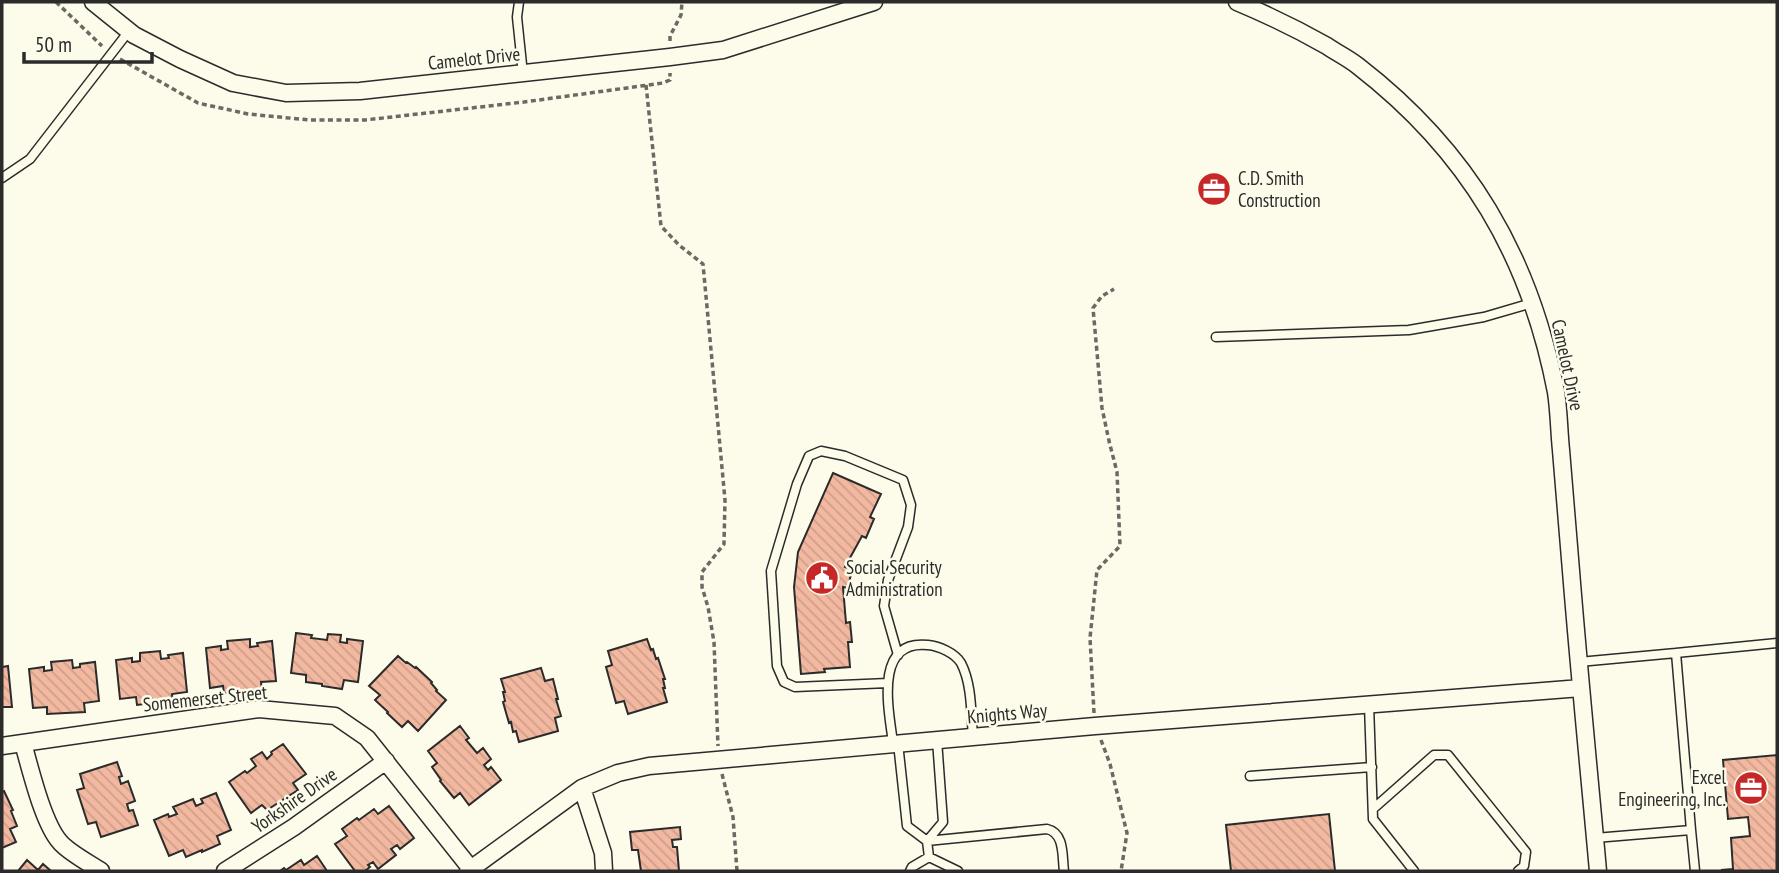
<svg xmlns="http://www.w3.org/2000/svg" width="1779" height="873" font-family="'PT Sans Narrow',sans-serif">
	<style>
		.building { fill: url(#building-back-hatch); stroke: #2b2b2b; stroke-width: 2 }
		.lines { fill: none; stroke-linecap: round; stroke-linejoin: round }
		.lane-casing { stroke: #2b2b2b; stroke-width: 11 }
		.street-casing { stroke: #2b2b2b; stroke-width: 19 }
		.path { stroke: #6a6964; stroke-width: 3.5; stroke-dasharray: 5 3.5; stroke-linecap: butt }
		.lane { stroke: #fdfbea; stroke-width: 8 }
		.street { stroke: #fdfbea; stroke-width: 16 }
		.labels { text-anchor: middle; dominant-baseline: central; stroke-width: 5; stroke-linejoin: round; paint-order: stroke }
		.street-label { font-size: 19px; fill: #2b2b2b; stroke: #fdfbea }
		.poi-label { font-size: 19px; fill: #2b2b2b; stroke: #fdfbea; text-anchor: start }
	</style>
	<defs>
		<pattern id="building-back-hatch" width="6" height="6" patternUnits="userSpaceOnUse" patternTransform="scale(1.75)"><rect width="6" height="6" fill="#f2b8a0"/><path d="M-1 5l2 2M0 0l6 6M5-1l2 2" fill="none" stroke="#d09e8a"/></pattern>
	</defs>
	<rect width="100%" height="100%" fill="#fdfbea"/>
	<path class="building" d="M 833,473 L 881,494 L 870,517 L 874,519 L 866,538 L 862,536 L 845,567 L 852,569 L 848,588 L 843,587 L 846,623 L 850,622 L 852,642 L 848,642 L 850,667 L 824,669 L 825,672 L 801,674 L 794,587 L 798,552 Z
		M 296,633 L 312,635 L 311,638 L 327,640 L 328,634 L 341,635 L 340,642 L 347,643 L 347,639 L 363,641 L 358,682 L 344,680 L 342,689 L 322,686 L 322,684 L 306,682 L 306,675 L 291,673 Z
		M 250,639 L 250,647 L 258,646 L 257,643 L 272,641 L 276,681 L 261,682 L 262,691 L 240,693 L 240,691 L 224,693 L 223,686 L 210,688 L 206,648 L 221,646 L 221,650 L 228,649 L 227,641 Z
		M 647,639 L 651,650 L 653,649 L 656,659 L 658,658 L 665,679 L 663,679 L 665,688 L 663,688 L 667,702 L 628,714 L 624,701 L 616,703 L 606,667 L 612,665 L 608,651 Z
		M 160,651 L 161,659 L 169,658 L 168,655 L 183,653 L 187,692 L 172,694 L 173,703 L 154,705 L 153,703 L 137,705 L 136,697 L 120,699 L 116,660 L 132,658 L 132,662 L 140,661 L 140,653 Z
		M 398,656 L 406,663 L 407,662 L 415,668 L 416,667 L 432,682 L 431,683 L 437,690 L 436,691 L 446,700 L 418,731 L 408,721 L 402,727 L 387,713 L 388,712 L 375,700 L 380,695 L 369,686 Z
		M 72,660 L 73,668 L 80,667 L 80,664 L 95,662 L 99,701 L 84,703 L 85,712 L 47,714 L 47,707 L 33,708 L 29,669 L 44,667 L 44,671 L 52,670 L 51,662 Z
		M 8,666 L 12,707 L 2,707 L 2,667 Z
		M 541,668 L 545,681 L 553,679 L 558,699 L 556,699 L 561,716 L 555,718 L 558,731 L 519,742 L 516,731 L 513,732 L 511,722 L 509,723 L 503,702 L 505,701 L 503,692 L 505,692 L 501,679 Z
		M 460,726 L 469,738 L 466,740 L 477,753 L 483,748 L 491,759 L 484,765 L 488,770 L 491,767 L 501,780 L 469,805 L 460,793 L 454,798 L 440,781 L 441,780 L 432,767 L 437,763 L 428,751 Z
		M 283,744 L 306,774 L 293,783 L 298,790 L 267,810 L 262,805 L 251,813 L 229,782 L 245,771 L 247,773 L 256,766 L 251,759 L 262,752 L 267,759 L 272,754 L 271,752 Z
		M 1777,755 L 1777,871 L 1722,871 L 1722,870 L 1733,869 L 1731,838 L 1750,836 L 1748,817 L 1728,819 L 1723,760 Z
		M 117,762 L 122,776 L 119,777 L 121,784 L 128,781 L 135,801 L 127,804 L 129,811 L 133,810 L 138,825 L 101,837 L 96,822 L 88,824 L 77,790 L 84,788 L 80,774 Z
		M 4,791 L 13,810 L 11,811 L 17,826 L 10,829 L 16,842 L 2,848 L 2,792 Z
		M 216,793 L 231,830 L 217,836 L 220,844 L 202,852 L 202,850 L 186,857 L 183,850 L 169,856 L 154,820 L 168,814 L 169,817 L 177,814 L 173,807 L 193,799 L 196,806 L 203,803 L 201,799 Z
		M 389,806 L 414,838 L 400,849 L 397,845 L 391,849 L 396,855 L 378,869 L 373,862 L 368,865 L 370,867 L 365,871 L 355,871 L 335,844 L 347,836 L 342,829 L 357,818 L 359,820 L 374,809 L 378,814 Z
		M 1329,814 L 1335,871 L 1231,871 L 1226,825 Z
		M 680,827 L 681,839 L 672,840 L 673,847 L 677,847 L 679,871 L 641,871 L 638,850 L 632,850 L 630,832 Z
		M 317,856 L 327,871 L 280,871 L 284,868 L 286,870 L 301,860 L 304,865 Z
		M 27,860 L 38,870 L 43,864 L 51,871 L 18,871 Z"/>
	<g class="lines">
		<g class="lane-casing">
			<path id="lane" d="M 519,2 L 517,17 L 523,74
				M 2,178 L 30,159 L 129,31
				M 1216,337 L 1409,330 L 1484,317 L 1532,303
				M 1676,653 L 1777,643
				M 1579,662 L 1676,653 L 1691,830 L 1595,838
				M 888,683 L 795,687 L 784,682 L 777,666 L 771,571 L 797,484 L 809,456 L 821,451 L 845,456 L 903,480 L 911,505 L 908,527 L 888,580 L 884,606 L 898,655
				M 1369,705 L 1373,819 L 1414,871
				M 893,743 C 889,711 873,639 928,645 C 939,646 955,653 961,663 C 972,684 971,713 973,737
				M 898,743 L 907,826 L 927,841 L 943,822 L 937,740
				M 1250,776 L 1372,767
				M 1373,809 L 1434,755 L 1448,755 L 1526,852 L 1524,866 L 1518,871
				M 1691,830 L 1695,871
				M 929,857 L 927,841 L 1047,829 C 1065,833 1062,857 1064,871
				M 910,871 L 912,867 L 929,857 L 958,871"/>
		</g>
		<g class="street-casing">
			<path id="street" d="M 93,2 L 134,35 L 180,59 L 233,83 L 286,93 L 360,91 L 670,57 L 723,50 L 874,2
				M 1237,2 C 1268,15 1297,29 1327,46 C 1337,53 1348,58 1358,66 C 1468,151 1530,256 1556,392 C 1559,411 1559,431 1561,450 C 1564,490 1568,531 1571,571 C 1579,671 1589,771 1598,871
				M 23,743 C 30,768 43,823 60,842 C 68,852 89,863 101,871
				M 2,746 L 259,709 L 335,716 L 367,738 L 471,869
				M 582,788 L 603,853 L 604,871
				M 225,871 L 294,827 L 386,761
				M 468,871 L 582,788 L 618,773 L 649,766 L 1095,726 L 1581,688"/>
		</g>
		<path class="path" d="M 56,2 L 102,46
			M 670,41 L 670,36 L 681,15 L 682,2
			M 120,59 L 198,103 L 248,114 L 310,120 L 365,120 L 524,102 L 663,83 L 670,80 L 670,73
			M 646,85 L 661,226 L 679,245 L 703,264 L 725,500 L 724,544 L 702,572 L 702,587 L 708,607 L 714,642 L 718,746
			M 1094,713 L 1090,638 L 1097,570 L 1120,546 L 1117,472 L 1109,441 L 1102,408 L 1093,308 L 1102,296 L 1114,289
			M 1101,740 L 1110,764 L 1127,833 L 1121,871
			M 722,774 L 733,817 L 737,871"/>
		<use href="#lane" class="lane"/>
		<use href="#street" class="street"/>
	</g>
	<defs>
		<g id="office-disc" transform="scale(1.75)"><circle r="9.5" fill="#c62828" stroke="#fdfbea"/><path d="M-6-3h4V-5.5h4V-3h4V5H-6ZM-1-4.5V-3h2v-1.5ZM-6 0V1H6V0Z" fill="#fff"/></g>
		<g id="civic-disc" transform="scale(1.75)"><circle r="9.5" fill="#c62828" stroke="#fdfbea"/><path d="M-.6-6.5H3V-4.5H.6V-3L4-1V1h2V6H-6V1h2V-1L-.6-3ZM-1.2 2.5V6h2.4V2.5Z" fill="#fff"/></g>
	</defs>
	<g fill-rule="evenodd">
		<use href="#office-disc" x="1214" y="189"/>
		<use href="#civic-disc" x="822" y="578"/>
		<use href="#office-disc" x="1751" y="788"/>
	</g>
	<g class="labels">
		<g class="street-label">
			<text transform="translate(474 58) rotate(-6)">Camelot Drive</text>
			<text transform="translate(1568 365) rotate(78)">Camelot Drive</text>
			<text transform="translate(205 698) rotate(-6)">Somemerset Street</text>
			<text transform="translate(1007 713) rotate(-5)">Knights Way</text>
			<text transform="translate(294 800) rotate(-35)">Yorkshire Drive</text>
		</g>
		<g class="poi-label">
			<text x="1238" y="178">C.D. Smith<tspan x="1238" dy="22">Construction</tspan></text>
			<text x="846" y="567">Social Security<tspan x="846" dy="22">Administration</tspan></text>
			<text x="1726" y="777" text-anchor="end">Excel<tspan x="1726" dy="22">Engineering, Inc.</tspan></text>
		</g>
	</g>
	<rect width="1779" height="873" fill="none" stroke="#2b2b2b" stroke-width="7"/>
	<path d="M24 52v10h128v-10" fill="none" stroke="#2b2b2b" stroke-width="3.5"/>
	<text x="35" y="52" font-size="21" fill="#2b2b2b" stroke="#fdfbea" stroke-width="5" paint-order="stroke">50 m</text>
</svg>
